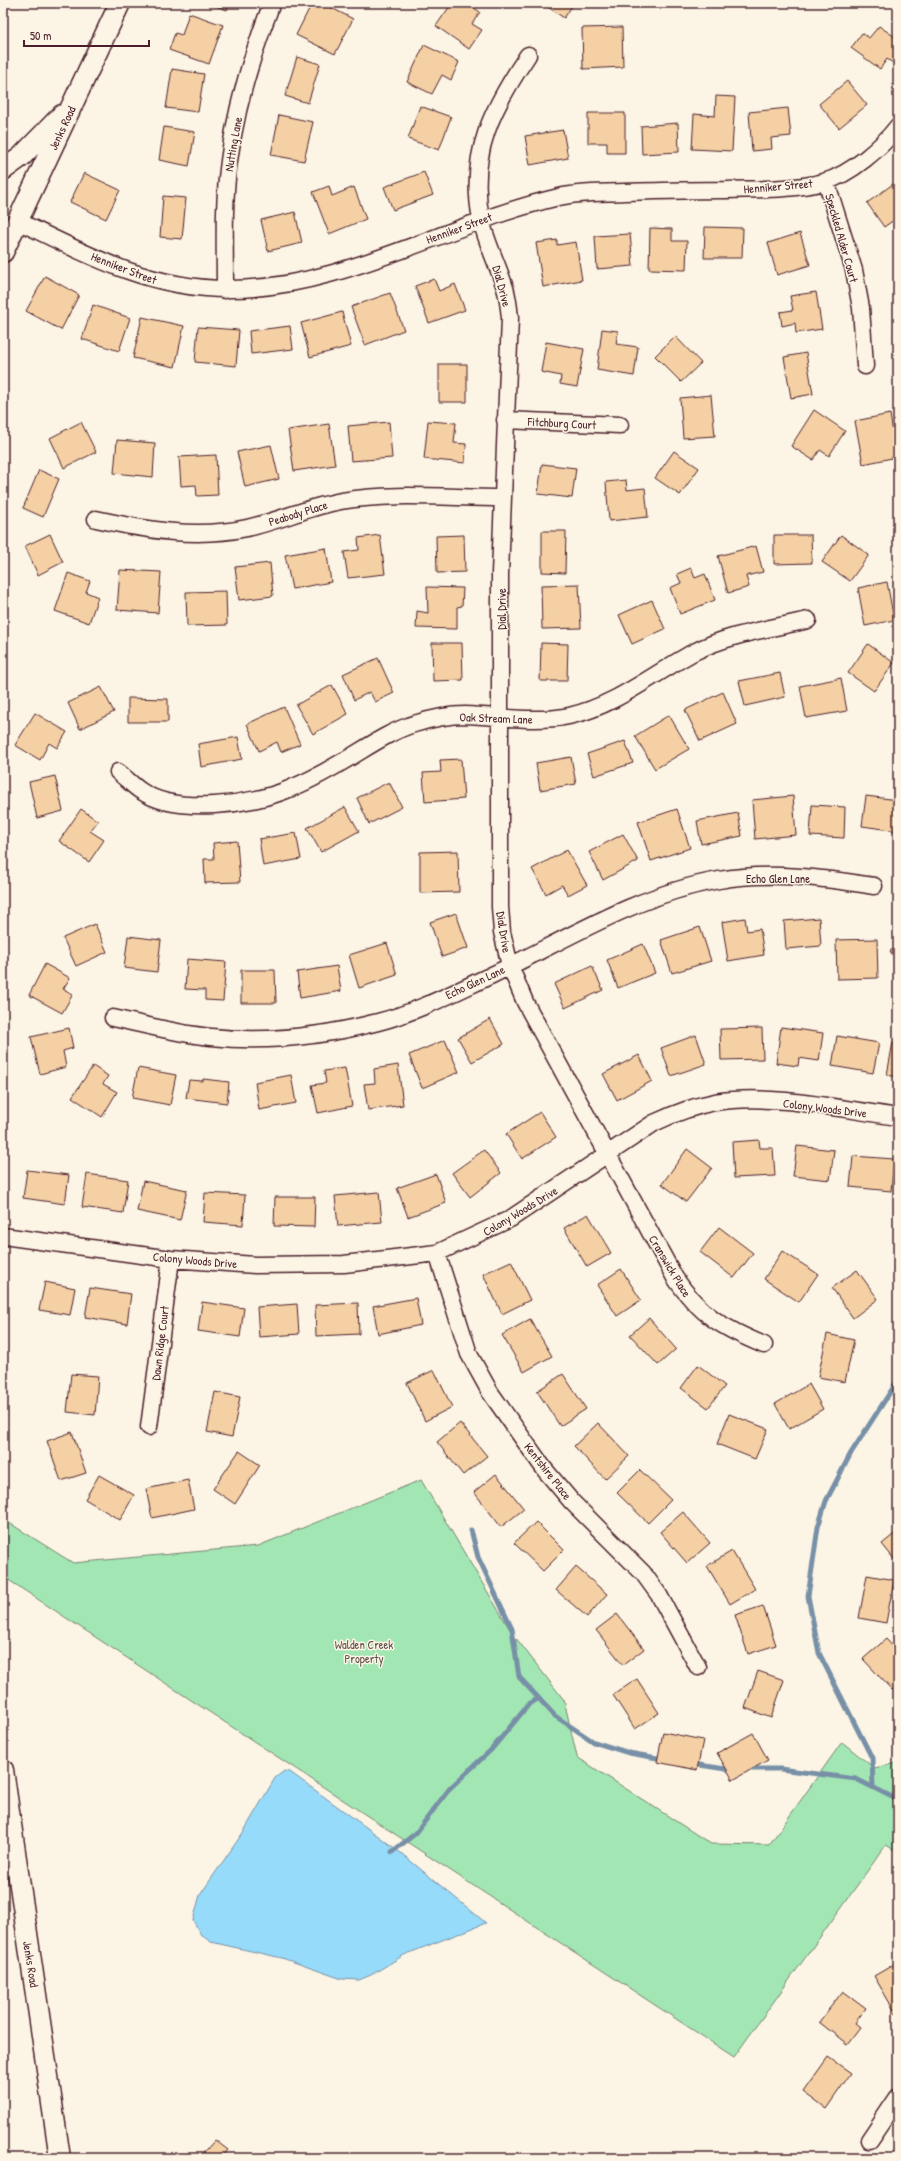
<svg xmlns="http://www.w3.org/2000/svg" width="901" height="2161" font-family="'Patrick Hand',sans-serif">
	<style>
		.green { fill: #a2e7b3; stroke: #76836f }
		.water { fill: #97dbfa; stroke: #7890a7 }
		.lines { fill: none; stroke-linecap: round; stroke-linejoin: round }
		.stream { stroke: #7890a7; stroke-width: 5 }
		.building { fill: #f4d0a4; stroke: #4a1f2b }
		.minor-casing { stroke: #4a1f2b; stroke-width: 19 }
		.tertiary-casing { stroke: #4a1f2b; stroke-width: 23 }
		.minor { stroke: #fcf5e5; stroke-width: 16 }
		.tertiary { stroke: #fcf5e5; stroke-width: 20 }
		.labels { text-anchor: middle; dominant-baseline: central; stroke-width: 3; stroke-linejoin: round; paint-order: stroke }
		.street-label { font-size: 12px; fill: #4a1f2b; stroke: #fcf5e5 }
		.park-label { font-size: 12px; fill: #60514d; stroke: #fcf5e5 }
	</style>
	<rect width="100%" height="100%" fill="#fcf5e5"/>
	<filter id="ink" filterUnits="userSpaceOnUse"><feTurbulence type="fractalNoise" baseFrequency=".025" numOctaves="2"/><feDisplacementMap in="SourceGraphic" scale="8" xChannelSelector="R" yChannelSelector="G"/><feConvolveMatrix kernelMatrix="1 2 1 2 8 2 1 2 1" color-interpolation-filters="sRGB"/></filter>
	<g filter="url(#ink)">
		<path class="green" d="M 421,1480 L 512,1633 L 564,1700 L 577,1757 L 711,1844 L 769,1845 L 842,1742 L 874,1768 L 898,1763 L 898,1852 L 886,1845 L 734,2057 L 7,1579 L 3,1519 L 73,1563 L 258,1546 Z"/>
		<path class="water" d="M 284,1771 L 290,1772 L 396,1849 L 486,1923 L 404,1955 L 371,1975 L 359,1980 L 342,1979 L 282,1958 L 211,1942 L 201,1935 L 193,1920 L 200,1895 L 244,1831 L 275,1778 Z"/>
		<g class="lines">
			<path class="stream" d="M 471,1530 L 478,1557 L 512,1629 L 519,1677 L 555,1716 L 594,1742 L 629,1753 L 663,1759
				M 693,1764 L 732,1770
				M 746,1769 L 780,1769 L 856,1779 L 898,1800
				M 873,1787 L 872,1758 L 819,1653 L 808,1596 L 818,1527 L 826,1501 L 851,1453 L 898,1380
				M 392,1852 L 416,1833 L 450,1788 L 491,1750 L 530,1703 L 538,1699"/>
		</g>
		<path class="building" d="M 207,3 L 230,3 L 227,10 Z
			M 312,3 L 322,3 L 353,19 L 335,54 L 296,35 Z
			M 452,3 L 467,3 L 480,12 L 472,24 L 482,30 L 469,49 L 436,26 Z
			M 542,3 L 574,3 L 564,18 Z
			M 189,13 L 223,25 L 209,64 L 169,50 L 175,33 L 182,35 Z
			M 879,26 L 898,39 L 898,63 L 896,65 L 887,59 L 880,69 L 851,48 L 862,33 L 869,38 Z
			M 622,27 L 623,67 L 583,69 L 582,28 Z
			M 424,45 L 459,62 L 451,80 L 442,75 L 432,94 L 407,82 Z
			M 297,57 L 320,64 L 308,103 L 285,96 Z
			M 172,69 L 204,74 L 198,112 L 166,108 Z
			M 847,81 L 867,105 L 839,128 L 819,104 Z
			M 716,96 L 735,97 L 732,151 L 692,149 L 694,114 L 715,116 Z
			M 420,106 L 451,117 L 439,150 L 408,139 Z
			M 788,108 L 791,136 L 771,138 L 772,149 L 752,151 L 749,112 Z
			M 588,113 L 625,113 L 625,153 L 607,153 L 607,143 L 588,143 Z
			M 279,115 L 313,122 L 304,161 L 271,155 Z
			M 678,123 L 679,152 L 642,154 L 641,126 Z
			M 164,127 L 195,132 L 189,166 L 159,160 Z
			M 563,130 L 568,158 L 530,165 L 525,136 Z
			M 424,172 L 433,195 L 393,210 L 384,187 Z
			M 84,173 L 120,190 L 106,219 L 70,202 Z
			M 897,181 L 898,217 L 884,227 L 867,203 Z
			M 329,186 L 332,196 L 354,187 L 366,219 L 329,234 L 313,192 Z
			M 163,196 L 186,198 L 182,239 L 160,237 Z
			M 295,212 L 302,243 L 268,251 L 261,220 Z
			M 705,227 L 743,228 L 742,258 L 704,258 Z
			M 650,228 L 672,229 L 672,241 L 687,241 L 686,270 L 649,269 Z
			M 800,233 L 810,265 L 777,275 L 768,243 Z
			M 630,234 L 633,266 L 597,269 L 595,236 Z
			M 557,240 L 557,245 L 576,242 L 582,280 L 543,287 L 536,243 Z
			M 898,272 L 898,301 L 894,273 Z
			M 45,276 L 79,295 L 61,330 L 26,311 Z
			M 434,279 L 439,291 L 455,284 L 465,310 L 429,323 L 415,286 Z
			M 816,292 L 822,329 L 796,333 L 795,323 L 782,326 L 780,312 L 793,310 L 790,296 Z
			M 390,293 L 404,330 L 365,345 L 351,307 Z
			M 93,305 L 130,318 L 119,351 L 82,339 Z
			M 342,312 L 351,346 L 310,357 L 301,323 Z
			M 142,317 L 184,326 L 175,367 L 133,358 Z
			M 290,326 L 293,349 L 251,354 L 249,331 Z
			M 198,327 L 239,330 L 236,366 L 195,362 Z
			M 602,329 L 618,331 L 616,344 L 638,347 L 634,376 L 597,370 Z
			M 675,336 L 701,363 L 681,382 L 655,356 Z
			M 546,342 L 584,349 L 577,387 L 560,384 L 561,376 L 541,372 Z
			M 806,353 L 813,394 L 791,398 L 784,357 Z
			M 439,364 L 467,364 L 467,402 L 439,402 Z
			M 711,395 L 715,436 L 683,438 L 680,398 Z
			M 814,410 L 845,431 L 829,456 L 820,450 L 813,460 L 791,446 Z
			M 890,414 L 897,457 L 863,464 L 855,421 Z
			M 428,421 L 456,423 L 454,443 L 466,444 L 465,463 L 424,459 Z
			M 81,422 L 96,452 L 64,468 L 50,438 Z
			M 389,422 L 392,458 L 351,461 L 348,426 Z
			M 329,424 L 335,465 L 294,471 L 288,430 Z
			M 117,440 L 155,443 L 153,477 L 114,473 Z
			M 271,445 L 279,479 L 245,487 L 237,452 Z
			M 674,451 L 699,468 L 680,495 L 655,478 Z
			M 216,455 L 218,495 L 197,496 L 196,485 L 181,486 L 179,457 Z
			M 542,464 L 576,468 L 572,498 L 538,494 Z
			M 39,470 L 59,479 L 43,517 L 23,508 Z
			M 626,480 L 627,490 L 645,488 L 648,517 L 609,521 L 606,482 Z
			M 542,531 L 566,531 L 565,573 L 542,572 Z
			M 50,534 L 63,562 L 38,575 L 25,546 Z
			M 380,535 L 385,574 L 348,578 L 344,552 L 359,550 L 358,538 Z
			M 464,535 L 465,572 L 437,573 L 436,536 Z
			M 774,535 L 811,535 L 812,563 L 774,564 Z
			M 841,535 L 869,555 L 850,581 L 822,562 Z
			M 756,546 L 763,572 L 746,576 L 749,587 L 728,593 L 718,556 Z
			M 326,548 L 331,582 L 292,589 L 285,555 Z
			M 270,563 L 273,596 L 239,600 L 235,567 Z
			M 691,568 L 695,578 L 705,574 L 715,600 L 680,614 L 670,588 L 681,583 L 677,574 Z
			M 120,570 L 161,572 L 158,613 L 117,610 Z
			M 68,573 L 90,581 L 86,592 L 98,597 L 89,623 L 55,611 Z
			M 887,582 L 894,620 L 865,626 L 858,588 Z
			M 579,584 L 581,628 L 542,629 L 541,585 Z
			M 427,587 L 463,588 L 462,606 L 457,607 L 457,629 L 416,628 L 417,611 L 428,613 Z
			M 226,591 L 227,625 L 187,626 L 186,592 Z
			M 652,600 L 665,629 L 632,644 L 619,615 Z
			M 432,643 L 462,643 L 463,680 L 433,681 Z
			M 541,643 L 568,644 L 567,681 L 540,681 Z
			M 868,644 L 894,663 L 874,691 L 848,673 Z
			M 378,658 L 394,693 L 375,702 L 370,692 L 354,700 L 343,674 Z
			M 780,673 L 785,697 L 745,706 L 739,681 Z
			M 841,678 L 847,711 L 806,718 L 800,686 Z
			M 332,685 L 348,714 L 313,734 L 296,705 Z
			M 101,687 L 114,712 L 80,729 L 68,703 Z
			M 723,692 L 737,724 L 700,741 L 685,710 Z
			M 128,698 L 168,699 L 168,722 L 128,722 Z
			M 284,707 L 300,744 L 281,752 L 277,742 L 259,751 L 247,724 Z
			M 35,713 L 67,732 L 57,748 L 49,743 L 40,760 L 15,745 Z
			M 669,715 L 689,749 L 655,769 L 635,736 Z
			M 238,737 L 242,759 L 201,767 L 198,744 Z
			M 625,741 L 633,763 L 594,776 L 587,754 Z
			M 571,757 L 576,784 L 540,790 L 536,763 Z
			M 461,759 L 464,799 L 425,802 L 423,773 L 441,772 L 440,760 Z
			M 55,776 L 63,811 L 37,818 L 29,782 Z
			M 389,782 L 402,807 L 369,824 L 357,798 Z
			M 793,796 L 796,835 L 755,839 L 752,800 Z
			M 866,796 L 898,800 L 898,831 L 862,826 Z
			M 812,805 L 845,807 L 844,838 L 810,836 Z
			M 345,807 L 359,831 L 321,852 L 307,828 Z
			M 81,809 L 98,821 L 90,831 L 104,840 L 89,862 L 59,841 Z
			M 677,809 L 690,848 L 651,861 L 638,822 Z
			M 738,813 L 742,836 L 701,844 L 697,821 Z
			M 296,833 L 301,859 L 263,866 L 259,839 Z
			M 623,834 L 638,861 L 603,880 L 589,852 Z
			M 237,841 L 240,882 L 205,883 L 204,859 L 214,859 L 213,843 Z
			M 567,850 L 587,885 L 568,895 L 562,885 L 546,894 L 532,869 Z
			M 458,851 L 459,892 L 420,893 L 420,852 Z
			M 456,913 L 468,948 L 442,957 L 430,922 Z
			M 745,918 L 747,931 L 760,929 L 764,955 L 728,961 L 722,922 Z
			M 819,918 L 821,946 L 786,949 L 784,921 Z
			M 95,924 L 107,952 L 76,966 L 63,938 Z
			M 700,927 L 711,961 L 672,973 L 661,940 Z
			M 128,936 L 161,940 L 157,972 L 124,968 Z
			M 877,939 L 878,978 L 837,979 L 836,940 Z
			M 387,943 L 397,975 L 359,988 L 349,955 Z
			M 643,944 L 655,973 L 618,988 L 607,960 Z
			M 898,946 L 898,963 L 890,951 Z
			M 187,959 L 226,962 L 223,1001 L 205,1000 L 205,990 L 185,989 Z
			M 45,964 L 70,978 L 63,989 L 73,994 L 62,1013 L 29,995 Z
			M 337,966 L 341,991 L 300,998 L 297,972 Z
			M 592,966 L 603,990 L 565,1008 L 554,984 Z
			M 241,970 L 275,970 L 276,1003 L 241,1003 Z
			M 490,1019 L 504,1044 L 472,1062 L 458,1038 Z
			M 781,1027 L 823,1033 L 819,1061 L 799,1058 L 798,1066 L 776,1063 Z
			M 69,1028 L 73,1048 L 63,1051 L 66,1067 L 40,1074 L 31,1037 Z
			M 762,1028 L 763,1059 L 721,1060 L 720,1029 Z
			M 696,1035 L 706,1064 L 671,1076 L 661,1048 Z
			M 837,1036 L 879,1043 L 873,1073 L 832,1066 Z
			M 445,1040 L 459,1072 L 422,1088 L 409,1055 Z
			M 893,1042 L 898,1043 L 898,1077 L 887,1075 Z
			M 639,1055 L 652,1081 L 617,1100 L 603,1074 Z
			M 398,1065 L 403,1105 L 368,1110 L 364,1084 L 375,1083 L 374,1069 Z
			M 93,1066 L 108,1076 L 103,1084 L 117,1092 L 102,1117 L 72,1097 Z
			M 138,1068 L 176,1075 L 170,1105 L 132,1098 Z
			M 345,1068 L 352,1106 L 318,1113 L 312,1085 L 326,1083 L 324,1071 Z
			M 291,1075 L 296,1103 L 259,1110 L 255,1082 Z
			M 203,1079 L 229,1082 L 227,1103 L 186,1098 L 189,1080 L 203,1081 Z
			M 540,1112 L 556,1137 L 522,1159 L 506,1134 Z
			M 759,1140 L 760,1148 L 773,1148 L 775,1176 L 734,1178 L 732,1142 Z
			M 797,1146 L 834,1150 L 830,1180 L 793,1176 Z
			M 687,1149 L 712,1168 L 686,1202 L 662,1184 Z
			M 484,1150 L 501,1173 L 470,1197 L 452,1173 Z
			M 853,1156 L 894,1159 L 891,1191 L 850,1187 Z
			M 27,1170 L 69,1175 L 65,1204 L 23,1198 Z
			M 87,1174 L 128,1180 L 123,1213 L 82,1207 Z
			M 436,1174 L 446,1203 L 408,1217 L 397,1188 Z
			M 143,1181 L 187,1190 L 180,1220 L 137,1211 Z
			M 379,1192 L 382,1222 L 338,1226 L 335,1196 Z
			M 205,1193 L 245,1195 L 243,1225 L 203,1222 Z
			M 275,1197 L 315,1197 L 314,1227 L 274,1226 Z
			M 588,1214 L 611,1253 L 587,1267 L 564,1228 Z
			M 719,1227 L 753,1253 L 734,1278 L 700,1252 Z
			M 782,1251 L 818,1274 L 799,1302 L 764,1279 Z
			M 511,1261 L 530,1300 L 502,1314 L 483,1274 Z
			M 621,1269 L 641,1300 L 617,1316 L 597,1285 Z
			M 857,1270 L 878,1299 L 853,1318 L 832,1288 Z
			M 45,1282 L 75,1288 L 70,1315 L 39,1310 Z
			M 90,1288 L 131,1294 L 127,1324 L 85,1317 Z
			M 416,1298 L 421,1325 L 378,1334 L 373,1306 Z
			M 202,1302 L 244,1308 L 240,1337 L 198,1331 Z
			M 358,1303 L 359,1334 L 316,1336 L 315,1305 Z
			M 297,1304 L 299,1334 L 259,1337 L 257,1307 Z
			M 649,1318 L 676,1349 L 658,1365 L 630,1335 Z
			M 530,1319 L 552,1356 L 524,1372 L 502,1335 Z
			M 827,1334 L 854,1340 L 845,1382 L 818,1377 Z
			M 698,1365 L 725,1386 L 708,1408 L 681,1388 Z
			M 434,1370 L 452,1407 L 425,1421 L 407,1383 Z
			M 71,1374 L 98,1376 L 95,1415 L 67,1412 Z
			M 563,1374 L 586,1409 L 560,1426 L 537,1391 Z
			M 809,1384 L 823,1409 L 789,1429 L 775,1404 Z
			M 215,1392 L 240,1397 L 232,1437 L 207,1432 Z
			M 729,1414 L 768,1429 L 755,1459 L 717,1444 Z
			M 460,1423 L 487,1456 L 463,1475 L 437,1442 Z
			M 598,1423 L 629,1456 L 605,1479 L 574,1446 Z
			M 72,1432 L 86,1473 L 61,1481 L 47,1441 Z
			M 239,1451 L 260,1465 L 235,1504 L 213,1489 Z
			M 640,1470 L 671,1500 L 648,1523 L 617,1493 Z
			M 496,1474 L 524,1509 L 501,1527 L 474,1492 Z
			M 99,1475 L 134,1495 L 120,1520 L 85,1499 Z
			M 188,1480 L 194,1509 L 152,1518 L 146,1489 Z
			M 683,1512 L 710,1543 L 687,1563 L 660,1532 Z
			M 536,1522 L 564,1550 L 543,1571 L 514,1543 Z
			M 898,1531 L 898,1564 L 882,1544 Z
			M 732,1551 L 755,1589 L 730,1604 L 707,1566 Z
			M 576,1567 L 607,1594 L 587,1617 L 556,1590 Z
			M 867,1575 L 894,1580 L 886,1623 L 859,1618 Z
			M 763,1606 L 776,1645 L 748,1654 L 735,1615 Z
			M 617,1614 L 644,1649 L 623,1665 L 596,1630 Z
			M 886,1639 L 898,1652 L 898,1685 L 892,1690 L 863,1659 Z
			M 758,1671 L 784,1680 L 771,1718 L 745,1708 Z
			M 637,1679 L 659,1713 L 635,1729 L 613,1695 Z
			M 663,1732 L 703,1740 L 697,1770 L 657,1762 Z
			M 753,1733 L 768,1760 L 733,1780 L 717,1753 Z
			M 898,1962 L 898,2017 L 874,1976 Z
			M 843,1991 L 866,2008 L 855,2023 L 860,2027 L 847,2044 L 819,2022 Z
			M 828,2057 L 851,2073 L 826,2109 L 803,2092 Z
			M 215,2140 L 228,2150 L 221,2158 L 199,2158 Z"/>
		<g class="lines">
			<g class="minor-casing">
				<path id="minor" d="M 528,55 C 493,107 468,153 481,219 C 486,242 498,265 505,288 C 508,297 509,308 510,318 L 500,574 L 500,907 L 502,932 L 510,966 L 525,1002 L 675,1278 C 700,1315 723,1328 764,1345
					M 826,181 L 854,270 L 861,308 L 865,366
					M 18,221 C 87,255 150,289 228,289 C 340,290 450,222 559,197 C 580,192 603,193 624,192 C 658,191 693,190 727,190 C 759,189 793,190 824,182 C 851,174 881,148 898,126
					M 225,290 C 225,247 223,204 229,161 C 236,107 252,54 272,3
					M 505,420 L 620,425
					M 96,519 C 146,530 196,539 247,528 C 279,521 308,507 341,501 C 392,492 450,498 502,498
					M 118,772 C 126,778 133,786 141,791 C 176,815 252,805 289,789 C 307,782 325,772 342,762 C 365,749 388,732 414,724 C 430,719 449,715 465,715 C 500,716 534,723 569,716 C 615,706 653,674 694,652 C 729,634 770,629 808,620
					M 113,1018 C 146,1025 178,1034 211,1037 C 266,1043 324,1036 378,1022 C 417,1012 455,992 492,975 C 565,940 638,894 719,880 C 771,871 824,878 874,886
					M 3,1236 L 171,1259 L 255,1265 L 344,1264 L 437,1253 L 510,1219 L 654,1123 C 673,1114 694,1106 715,1102 C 773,1093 840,1109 898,1117
					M 437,1253 L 469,1354 L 490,1392 L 545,1470 L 572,1502 L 643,1573 L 659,1595 L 698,1667
					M 149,1427 L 171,1259
					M 869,2140 L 898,2097"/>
			</g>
			<g class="tertiary-casing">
				<path id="tertiary" d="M 3,170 L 21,157 L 62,115
					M 3,252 L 120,3
					M 3,1770 L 60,2158"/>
			</g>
			<use href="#minor" class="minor"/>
			<use href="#tertiary" class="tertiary"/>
		</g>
	</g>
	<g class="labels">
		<g class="street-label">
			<text transform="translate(62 128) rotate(-65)">Jenks Road</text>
			<text transform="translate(233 144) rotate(-80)">Nutting Lane</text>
			<text transform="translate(778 186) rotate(-5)">Henniker Street</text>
			<text transform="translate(459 228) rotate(-20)">Henniker Street</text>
			<text transform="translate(842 238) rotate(74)">Speckled Alder Court</text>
			<text transform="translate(124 268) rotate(21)">Henniker Street</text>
			<text transform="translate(502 286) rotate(75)">Dial Drive</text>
			<text transform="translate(562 423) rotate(3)">Fitchburg Court</text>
			<text transform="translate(298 513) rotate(-17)">Peabody Place</text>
			<text transform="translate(501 609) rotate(-90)">Dial Drive</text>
			<text transform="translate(496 718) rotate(2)">Oak Stream Lane</text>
			<text x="778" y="878">Echo Glen Lane</text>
			<text transform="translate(504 932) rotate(81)">Dial Drive</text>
			<text transform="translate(475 982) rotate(-25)">Echo Glen Lane</text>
			<text transform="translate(825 1108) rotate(7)">Colony Woods Drive</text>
			<text transform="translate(520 1211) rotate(-31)">Colony Woods Drive</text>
			<text transform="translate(195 1260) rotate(5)">Colony Woods Drive</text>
			<text transform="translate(670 1266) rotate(59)">Cranswick Place</text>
			<text transform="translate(160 1343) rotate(-83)">Dawn Ridge Court</text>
			<text transform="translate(548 1471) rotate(52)">Kentshire Place</text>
			<text transform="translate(31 1964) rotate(81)">Jenks Road</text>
		</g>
		<g class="park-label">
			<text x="364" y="1644">Walden Creek<tspan x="364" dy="14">Property</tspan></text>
		</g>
	</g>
	<rect width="901" height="2161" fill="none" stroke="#fcf5e5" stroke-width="16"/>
	<rect x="8" y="8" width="885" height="2145" fill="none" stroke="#4a1f2b" stroke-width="1.5" filter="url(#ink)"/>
	<path d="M24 40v6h125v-6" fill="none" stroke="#4a1f2b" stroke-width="2"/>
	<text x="30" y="40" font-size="12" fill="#4a1f2b" stroke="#fcf5e5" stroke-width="3" paint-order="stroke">50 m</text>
</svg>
